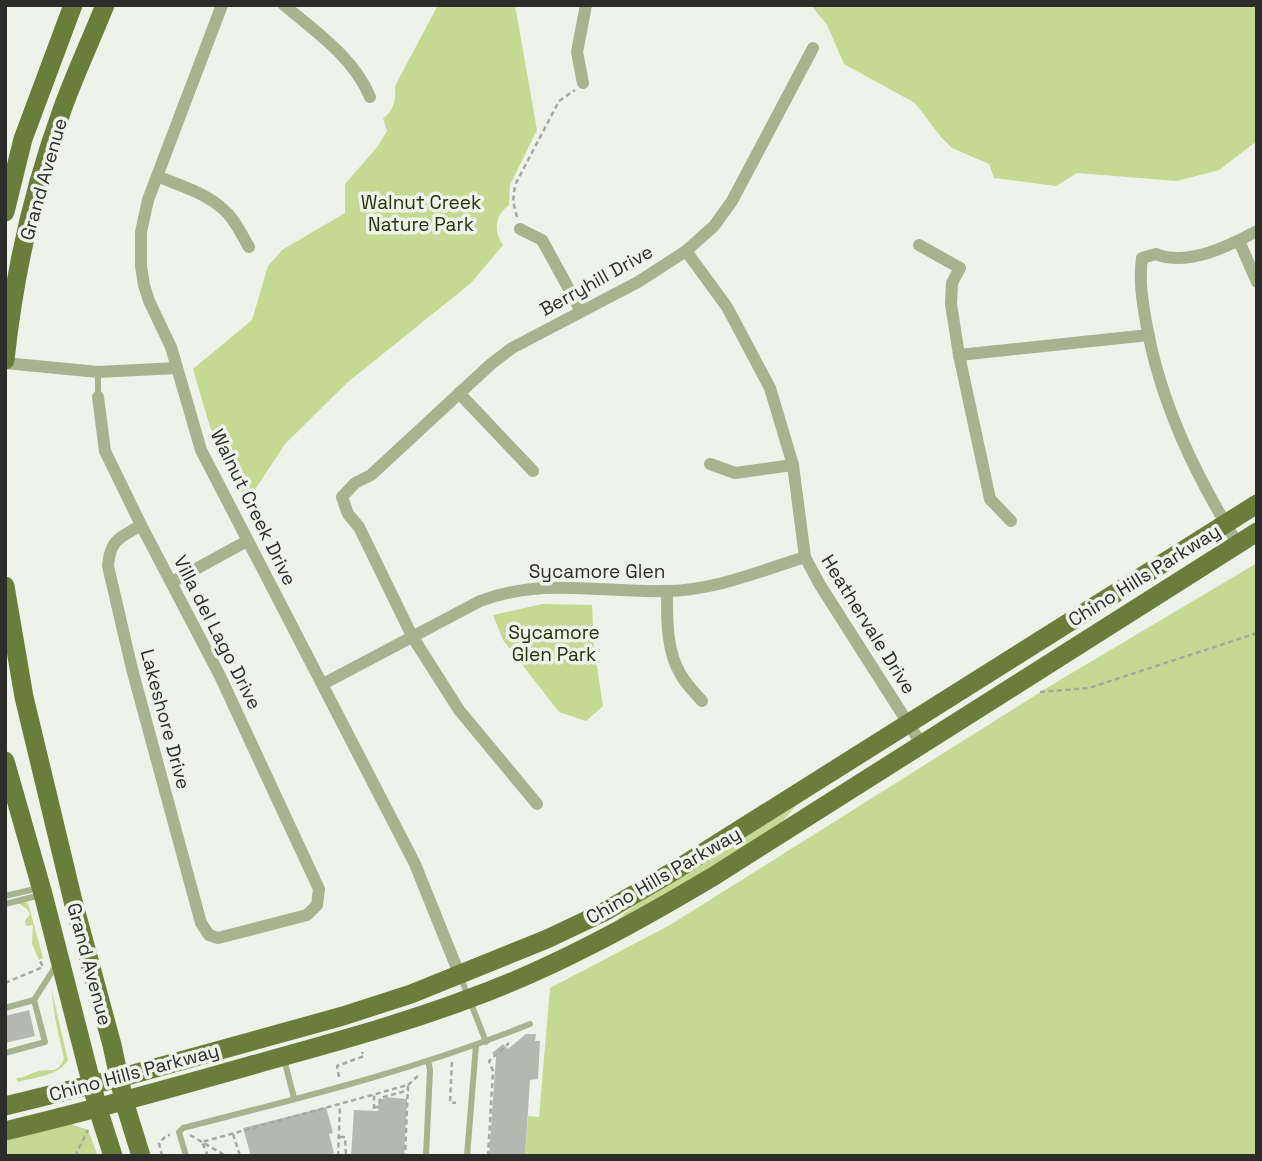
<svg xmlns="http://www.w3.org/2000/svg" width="1262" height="1161" font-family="'Space Grotesk',sans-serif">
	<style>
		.green { fill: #c5d992 }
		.building { fill: #b5b8b0 }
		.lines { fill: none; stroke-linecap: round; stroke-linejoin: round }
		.path { stroke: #a5a8a1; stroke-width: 2.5; stroke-dasharray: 5 3.5; stroke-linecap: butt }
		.lane { stroke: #a7b28f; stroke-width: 6 }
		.street { stroke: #a7b28f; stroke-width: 12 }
		.primary { stroke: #6b7d3a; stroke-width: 19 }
		.labels { text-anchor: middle; stroke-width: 7; stroke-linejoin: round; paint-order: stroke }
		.street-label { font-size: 19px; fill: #2c2d2a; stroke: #eff2e9 }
		.park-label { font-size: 19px; fill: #27300c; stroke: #eff2e9 }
	</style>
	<rect width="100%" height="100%" fill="#eff2e9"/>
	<!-- green -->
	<g class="green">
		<path d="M438,5h77l22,125 -27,55 -1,20c-14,10 -16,26 -6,40l-32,38 -123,99 -63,62 -39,59 -36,-76 -17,-58 59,-49 16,-54 14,-16 63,-37v-29l33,-38 9,-15 -4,-13c11,-7 13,-18 12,-32z"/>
		<polygon points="811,5 1257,5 1257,141 1219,170 1177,181 1077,173 1056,186 994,178 989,164 952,148 941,137 915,103 844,64 827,25"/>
		<polygon points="1257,563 1257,1156 525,1156 528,1116 539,1117 550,988 670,925 1055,683"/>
		<polygon points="542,604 592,605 594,648 603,706 586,721 559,712 503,640 493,615"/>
		<polygon points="796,806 779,825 665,896 615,921 638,903"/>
		<polygon points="15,901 28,903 43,958 39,960 32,944 33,925 26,926 25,921 30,914 27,909"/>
		<path d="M51,988l17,72c-9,16 -33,17 -50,22l-2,-4c10,0 14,-5 23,-7 14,-3 17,4 25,-12l-9,-41z"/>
		<polygon points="71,1124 88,1130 98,1156 5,1156 5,1140"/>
	</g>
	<!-- building -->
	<g class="building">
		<polygon points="29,1010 35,1036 5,1043 5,1016"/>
		<polygon points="526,1034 536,1034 535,1041 540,1041 538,1079 530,1080 525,1156 489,1156 496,1057 492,1053 503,1044 508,1049"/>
		<polygon points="385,1097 407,1099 404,1156 351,1156 354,1110 378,1111 379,1099 385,1099"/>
		<polygon points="326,1107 333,1133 329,1134 334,1153 323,1156 251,1156 243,1128"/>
	</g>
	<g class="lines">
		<!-- path -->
		<g class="path">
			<polyline points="517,217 513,201 515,185 559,101 575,90"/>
			<polyline points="1040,692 1089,688 1257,633"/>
			<polyline points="5,983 43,967 40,961 43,961"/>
			<polyline points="452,1062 450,1102 456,1103"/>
			<polyline points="339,1077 337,1066 364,1056 362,1052"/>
			<polyline points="408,1085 420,1074"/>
			<polyline points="374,1107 379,1107 380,1098 409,1090"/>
			<polyline points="374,1109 374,1095"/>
			<polyline points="233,1134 240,1156"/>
			<polyline points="190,1135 226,1156"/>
			<polyline points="340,1137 345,1137 346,1156"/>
			<polyline points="75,1156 88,1130"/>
			<polyline points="162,1156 159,1143 167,1135 170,1135"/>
			<polyline points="208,1156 202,1142 408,1085 405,1156"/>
			<polyline points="338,1156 340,1105"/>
			<polyline points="488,1156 493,1071 489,1061 509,1043"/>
		</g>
		<!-- lane -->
		<g class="lane">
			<polyline points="98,397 98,372"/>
			<polyline points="5,896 39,888"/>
			<polyline points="5,904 41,895"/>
			<polyline points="461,978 486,1042"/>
			<polyline points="5,1008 34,1000 57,964"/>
			<polyline points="5,1053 45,1042 34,1000"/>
			<polyline points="284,1059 294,1098"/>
			<path d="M186,1156l-7,-24 4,-4c117,-30 235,-59 347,-104"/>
			<polyline points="426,1156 430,1070 428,1061"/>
			<polyline points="467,1156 476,1045"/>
		</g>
		<!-- street -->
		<g class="street">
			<polyline points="222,5 148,200 141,232 141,266 144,285 149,301 171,347 201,450 415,864 456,966"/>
			<path d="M284,5c32,27 70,53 86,92"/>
			<polyline points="583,83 577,52 586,5"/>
			<path d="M157,176c22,9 49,17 66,33 12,10 18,25 26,38"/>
			<polyline points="520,229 542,240 581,311"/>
			<polyline points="1239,241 1257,282"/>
			<polyline points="919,245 960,268 952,283 951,304 959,355 990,499 1011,521"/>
			<polyline points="686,251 727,307 770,388 793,465 805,557 820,585 922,745"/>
			<polyline points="959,355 1149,335"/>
			<polyline points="5,363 98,372 177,368"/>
			<polyline points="459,393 533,471"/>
			<path d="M98,397l7,54 36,74 79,151 99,213 -2,16 -10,10 -89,23 -9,-3 -8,-12 -69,-254 -24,-103c2,-27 12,-28 33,-41"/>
			<polyline points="710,464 735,473 793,465"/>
			<path d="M1238,544c-43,-69 -78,-142 -92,-222 -4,-23 -7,-42 -4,-64l14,-4c31,13 73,-8 101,-23"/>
			<polyline points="172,582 247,541"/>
			<path d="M667,591c0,28 -1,59 14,84 5,9 14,18 21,26"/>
			<path d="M323,684l157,-83c64,-24 120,-8 185,-10 48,0 95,-20 140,-34"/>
			<polyline points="537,804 459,710 412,636 359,527 348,514 342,497 355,483 371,475 491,364 512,348 638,282 686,251 714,226 732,201 813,48"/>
		</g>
		<!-- primary -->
		<g class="primary">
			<polyline points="5,212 23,139 73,5"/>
			<path d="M5,360c9,-85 28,-170 57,-250 13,-36 29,-70 43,-105"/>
			<polyline points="5,586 24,697 73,901 112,1045 124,1101 141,1156"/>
			<polyline points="5,761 43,894 98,1109 113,1156"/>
			<polyline points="5,1106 119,1078 343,1016 411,994 547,939 604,912 674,871 1257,504"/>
			<path d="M5,1131c84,-20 167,-43 251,-67 71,-20 143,-39 212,-65 86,-31 167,-76 246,-123l543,-344"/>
		</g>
	</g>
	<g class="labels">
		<!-- street labels -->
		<g class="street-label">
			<text transform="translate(43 179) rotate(-74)" y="7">Grand Avenue</text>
			<text transform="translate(596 280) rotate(-29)" y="7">Berryhill Drive</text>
			<text transform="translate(254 507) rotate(64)" y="7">Walnut Creek Drive</text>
			<text x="597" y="578">Sycamore Glen</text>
			<text transform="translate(1144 575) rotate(-32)" y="7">Chino Hills Parkway</text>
			<text transform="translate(869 624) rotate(58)" y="7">Heathervale Drive</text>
			<text transform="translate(218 632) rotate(63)" y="7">Villa del Lago Drive</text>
			<text transform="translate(166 719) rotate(75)" y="7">Lakeshore Drive</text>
			<text transform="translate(663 875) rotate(-30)" y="7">Chino Hills Parkway</text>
			<text transform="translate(90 964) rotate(75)" y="7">Grand Avenue</text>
			<text transform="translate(134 1072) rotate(-15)" y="7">Chino Hills Parkway</text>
		</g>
		<!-- park labels -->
		<g class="park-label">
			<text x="421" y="209">Walnut Creek<tspan x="421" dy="22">Nature Park</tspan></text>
			<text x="554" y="639">Sycamore<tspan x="554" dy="22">Glen Park</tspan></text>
		</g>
	</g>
	<!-- border -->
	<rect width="1262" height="1161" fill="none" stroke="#2c2d2a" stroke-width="14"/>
</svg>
